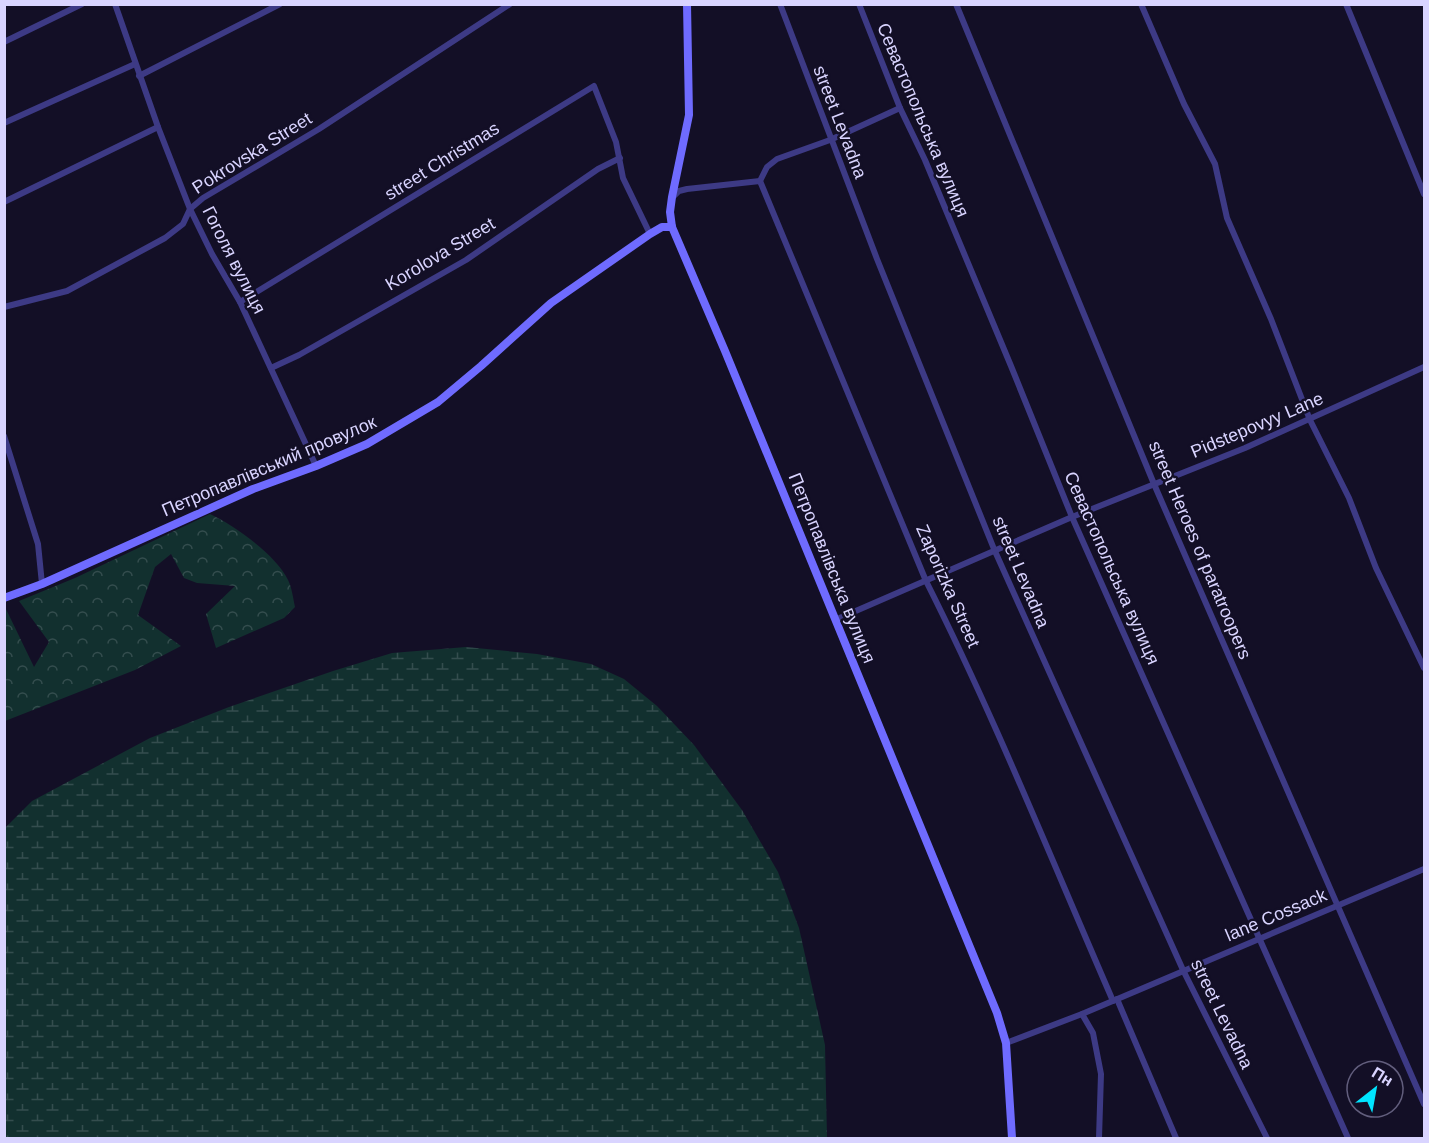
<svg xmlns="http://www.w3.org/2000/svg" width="1429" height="1143" font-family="Arial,sans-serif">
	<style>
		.forest { fill: url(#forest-crowns) }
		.wetland { fill: url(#wetland-marsh) }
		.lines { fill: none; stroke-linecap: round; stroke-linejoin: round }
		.street { stroke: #3d3a85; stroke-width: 6 }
		.secondary { stroke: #6f6bff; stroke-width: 8 }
		.labels { text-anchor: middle; stroke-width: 5; stroke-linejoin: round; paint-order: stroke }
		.street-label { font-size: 18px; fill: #d9d4ff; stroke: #130f26 }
	</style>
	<defs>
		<pattern id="forest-crowns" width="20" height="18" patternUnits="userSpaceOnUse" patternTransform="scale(1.5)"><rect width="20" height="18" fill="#12302f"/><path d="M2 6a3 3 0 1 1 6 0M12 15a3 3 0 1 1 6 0" fill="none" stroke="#344d4e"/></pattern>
		<pattern id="wetland-marsh" width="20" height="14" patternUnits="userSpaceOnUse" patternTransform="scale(1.5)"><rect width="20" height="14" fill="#12302f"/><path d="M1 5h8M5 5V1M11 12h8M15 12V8" fill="none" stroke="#344d4e"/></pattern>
	</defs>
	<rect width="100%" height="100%" fill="#130f26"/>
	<!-- forest -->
	<path class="forest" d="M210,514c24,11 67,42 78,66 4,8 5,18 7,27l-11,11 -68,30 -10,-34 29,-28 -38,-3 -13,-5 -13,-24 -16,13 -17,48 43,31 -46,24 -130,51v-114l29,60 15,-25 -30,-41 56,-23z"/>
	<!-- wetland -->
	<polygon class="wetland" points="466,647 537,654 591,664 624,679 657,706 694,745 742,810 778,872 799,928 825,1045 827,1138 5,1138 5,828 32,801 150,738 229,707 333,671 392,653"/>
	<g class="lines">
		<!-- street -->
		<g class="street">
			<polyline points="115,4 158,127 190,209 212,254 240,302 316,466"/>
			<polyline points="780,4 877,259 994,549 1183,970 1267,1138"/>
			<polyline points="859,4 900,108 925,160 1011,366 1072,517 1348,1138"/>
			<polyline points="956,4 1154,484 1424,1104"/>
			<polyline points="1141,4 1184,104 1215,164 1227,218 1271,319 1310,420 1349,498 1376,568 1424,668"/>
			<polyline points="1346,4 1424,194"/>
			<polyline points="4,42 82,4"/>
			<polyline points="139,76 280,4"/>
			<polyline points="4,123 135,64"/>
			<path d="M760,181l166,400c69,137 126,280 187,420"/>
			<polyline points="760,181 767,167 777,159 830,140 900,108"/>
			<polyline points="673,197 679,191 687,189 760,181"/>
			<polyline points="4,202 158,127"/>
			<polyline points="240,302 594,86 616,142 623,178 650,234"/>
			<polyline points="4,307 67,291 165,238 183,224 190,209 203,198 319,129 510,4"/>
			<polyline points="271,368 299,355 466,260 598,169 620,158"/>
			<polyline points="4,436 38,544 42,584"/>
			<polyline points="835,620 1072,517 1245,448 1424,367"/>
			<polyline points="1117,999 1176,1138"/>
			<polyline points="1082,1014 1093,1033 1101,1074 1099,1138"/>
			<polyline points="1006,1043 1082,1014 1424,869"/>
		</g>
		<!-- secondary -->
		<g class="secondary">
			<polyline points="687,4 689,115 672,197 670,212 672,227 725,351 997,1013 1006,1043 1012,1138"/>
			<polyline points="4,598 42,584 253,489 316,466 367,444 438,402 481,366 551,303 650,234 662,227 672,227"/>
		</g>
	</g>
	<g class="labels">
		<!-- street labels -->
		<g class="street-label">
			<text transform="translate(923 120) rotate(67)" y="6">Севастопольська вулиця</text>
			<text transform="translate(840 122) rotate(69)" y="6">street Levadna</text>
			<text transform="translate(252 153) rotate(-32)" y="6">Pokrovska Street</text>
			<text transform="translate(442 161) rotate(-32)" y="6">street Christmas</text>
			<text transform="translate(440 254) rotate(-31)" y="6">Korolova Street</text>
			<text transform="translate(234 260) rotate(63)" y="6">Гоголя вулиця</text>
			<text transform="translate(1257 425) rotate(-23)" y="6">Pidstepovyy Lane</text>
			<text transform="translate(269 466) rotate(-23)" y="6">Петропавлівський провулок</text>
			<text transform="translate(1200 550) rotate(67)" y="6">street Heroes of paratroopers</text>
			<text transform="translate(832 568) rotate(68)" y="6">Петропавлівська вулиця</text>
			<text transform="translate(1112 568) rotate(66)" y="6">Севастопольська вулиця</text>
			<text transform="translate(1021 572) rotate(67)" y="6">street Levadna</text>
			<text transform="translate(948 586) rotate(66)" y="6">Zaporizka Street</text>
			<text transform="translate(1276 915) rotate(-23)" y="6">lane Cossack</text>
			<text transform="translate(1222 1014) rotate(64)" y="6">street Levadna</text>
		</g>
	</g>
	<!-- border -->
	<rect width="1429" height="1143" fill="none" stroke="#d9d4ff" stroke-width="12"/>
	<!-- north arrow -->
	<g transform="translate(1375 1089) rotate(31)"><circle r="28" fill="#130f26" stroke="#625e7d" stroke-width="1.5"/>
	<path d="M0-4.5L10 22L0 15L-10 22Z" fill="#00e5ff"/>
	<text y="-9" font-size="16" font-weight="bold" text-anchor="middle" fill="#d9d4ff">Пн</text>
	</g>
</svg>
